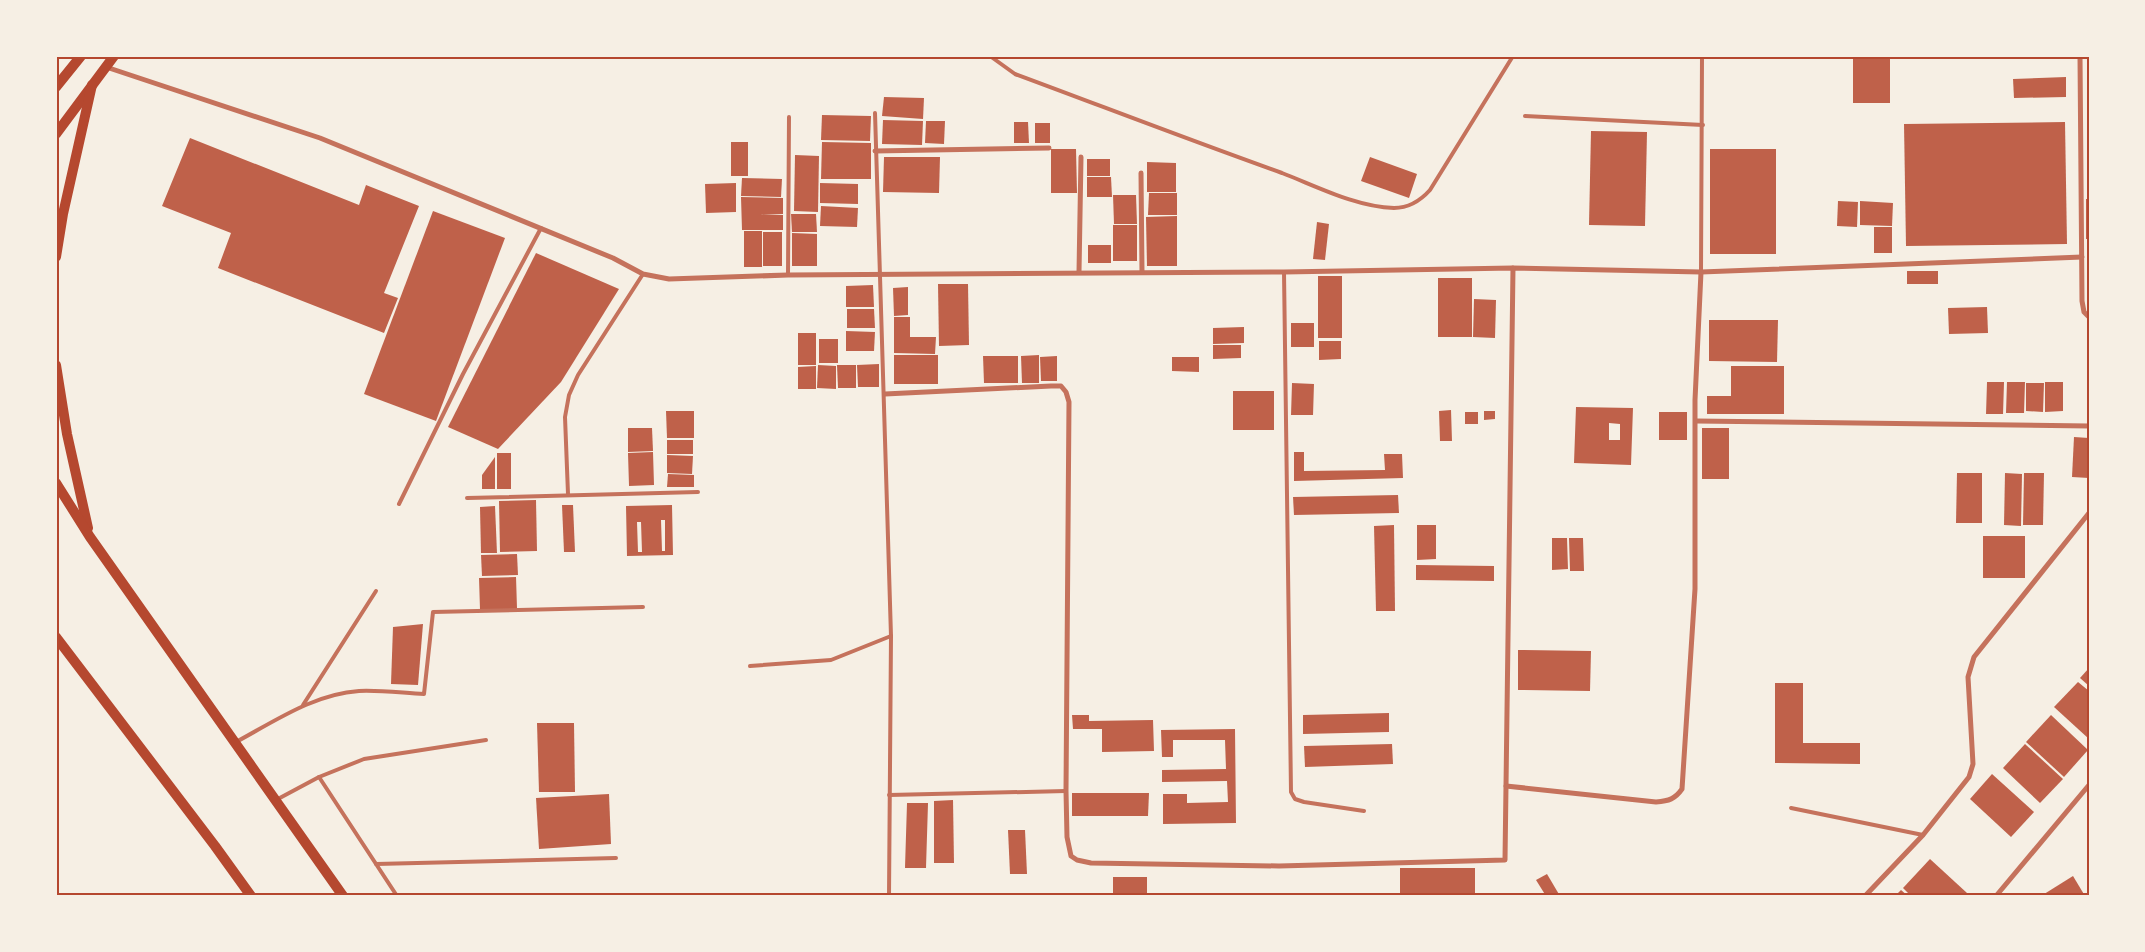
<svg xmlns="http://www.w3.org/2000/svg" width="2145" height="952" font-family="'DejaVu Sans',sans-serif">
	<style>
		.building { fill: #bf614a; fill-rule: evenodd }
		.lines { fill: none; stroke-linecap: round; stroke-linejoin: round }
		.service { stroke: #c5725c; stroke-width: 4 }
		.minor { stroke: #c5725c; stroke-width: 5 }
		.secondary { stroke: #b5482f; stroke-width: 10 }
		.neatline { fill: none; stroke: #b5482f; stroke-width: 2 }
	</style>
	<rect width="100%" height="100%" fill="#f6efe4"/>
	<!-- building -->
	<g class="building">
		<rect x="1853" y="56" width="37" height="47"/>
		<polygon points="2066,77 2066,97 2014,98 2013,79"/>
		<polygon points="884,97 924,98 923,119 882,116"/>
		<polygon points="822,115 871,116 870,141 821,140"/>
		<polygon points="883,120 923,121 922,145 882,144"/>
		<polygon points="926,121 945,121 944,144 925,143"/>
		<polygon points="1014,122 1028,122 1029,143 1014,143"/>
		<polygon points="2065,122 2067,244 1906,246 1904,124"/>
		<rect x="1035" y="123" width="15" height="20"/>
		<polygon points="1591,131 1647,132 1645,226 1589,225"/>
		<polygon points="190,138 359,205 366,185 419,206 384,293 398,298 384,333 218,268 231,233 162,206"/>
		<rect x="731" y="142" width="17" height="34"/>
		<polygon points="822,142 871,143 871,179 821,179"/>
		<polygon points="1051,149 1076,149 1077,193 1051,193"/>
		<rect x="1710" y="149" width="66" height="105"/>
		<polygon points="795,155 819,156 818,212 794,211"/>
		<polygon points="884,157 940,157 939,193 883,192"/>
		<polygon points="1370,157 1417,174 1409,198 1361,181"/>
		<rect x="1087" y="159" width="23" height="17"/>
		<polygon points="1147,162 1176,163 1176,192 1147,192"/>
		<polygon points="1087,177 1111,177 1112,197 1087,197"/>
		<polygon points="742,178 782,179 781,197 741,196"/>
		<polygon points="736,183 736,212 706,213 705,184"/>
		<polygon points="820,183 858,184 858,204 820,203"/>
		<polygon points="1149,193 1177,193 1177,215 1148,215"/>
		<polygon points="1113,195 1136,195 1137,224 1114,224"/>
		<polygon points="741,197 783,198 783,214 760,215 783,215 783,230 742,230"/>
		<rect x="2086" y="199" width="3" height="40"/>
		<polygon points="1838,201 1858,202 1857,227 1837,226"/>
		<polygon points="1860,201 1893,203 1892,226 1860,225"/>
		<polygon points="821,206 858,208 857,227 820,226"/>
		<polygon points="433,211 505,238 436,421 364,394"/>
		<polygon points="791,214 816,214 817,232 792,232"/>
		<polygon points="1177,216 1177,266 1147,266 1146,217"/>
		<polygon points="1317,222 1329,224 1325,260 1313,259"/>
		<rect x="1113" y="225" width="24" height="36"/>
		<rect x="1874" y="227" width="18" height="26"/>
		<rect x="744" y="231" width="18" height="36"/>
		<rect x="763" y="232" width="19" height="34"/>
		<polygon points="792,233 817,234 817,266 792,266"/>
		<rect x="1088" y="245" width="23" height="18"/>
		<polygon points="536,253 619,289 561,382 498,449 448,427"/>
		<rect x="1907" y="271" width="31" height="13"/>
		<rect x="1318" y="276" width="24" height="62"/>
		<rect x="1438" y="278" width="34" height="59"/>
		<polygon points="938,284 968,284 969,345 939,346"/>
		<polygon points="873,285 874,307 846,307 846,286"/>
		<polygon points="908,287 908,315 894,316 893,288"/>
		<polygon points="1474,299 1496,300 1495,338 1473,337"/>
		<polygon points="1987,307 1988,333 1949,334 1948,308"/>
		<polygon points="847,309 874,309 875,328 847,328"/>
		<polygon points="894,317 910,317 910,337 936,337 935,354 894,353"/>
		<polygon points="1709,320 1778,320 1777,362 1709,361"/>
		<rect x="1291" y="323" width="23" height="24"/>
		<polygon points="1244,327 1244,343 1213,344 1213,328"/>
		<polygon points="846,331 875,332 874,351 846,351"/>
		<rect x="798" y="333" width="18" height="32"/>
		<rect x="819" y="339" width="19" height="24"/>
		<polygon points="1319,341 1341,341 1341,359 1319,360"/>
		<polygon points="1213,345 1241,345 1241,358 1213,359"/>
		<rect x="894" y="355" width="44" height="29"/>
		<polygon points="1039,355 1039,383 1022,383 1021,356"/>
		<polygon points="983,356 1018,356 1018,383 984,383"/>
		<polygon points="1057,356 1057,381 1041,381 1040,357"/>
		<polygon points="1172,357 1199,357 1199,372 1172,371"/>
		<polygon points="879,364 879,387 858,387 857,365"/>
		<polygon points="818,365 836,366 836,389 817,388"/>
		<polygon points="837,365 856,365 856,388 838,388"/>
		<polygon points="816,366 816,389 798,389 798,367"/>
		<polygon points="1731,366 1784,366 1784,414 1707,414 1707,396 1731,396"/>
		<polygon points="1987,382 2004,382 2003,414 1986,414"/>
		<polygon points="2007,382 2025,382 2024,413 2006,413"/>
		<polygon points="2045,382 2063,382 2063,411 2045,412"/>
		<polygon points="1292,383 1314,384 1313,415 1291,415"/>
		<polygon points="2026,383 2044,383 2043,412 2026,411"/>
		<rect x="1233" y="391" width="41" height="39"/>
		<path d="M1576,407l57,1 -2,57 -57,-2zM1609,423l11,1v16h-11z"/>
		<polygon points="1451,410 1452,441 1440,441 1439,411"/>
		<polygon points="666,411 694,411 694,438 667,438"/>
		<polygon points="1484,411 1495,411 1495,419 1484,420"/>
		<rect x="1465" y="412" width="13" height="12"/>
		<rect x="1659" y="412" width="28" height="28"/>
		<polygon points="628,428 652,428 653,451 628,452"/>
		<rect x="1702" y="428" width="27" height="51"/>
		<polygon points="2074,437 2089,438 2089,478 2072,477"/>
		<rect x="667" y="440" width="26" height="14"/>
		<polygon points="653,452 654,485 629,486 628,453"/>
		<polygon points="1294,452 1304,452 1304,471 1385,470 1384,454 1402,454 1403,478 1294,481"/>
		<rect x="497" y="453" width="14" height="36"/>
		<polygon points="667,455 693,456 692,474 667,473"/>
		<polygon points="495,457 495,489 482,489 482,475"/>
		<polygon points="1957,473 1982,473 1982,523 1956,523"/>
		<polygon points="2005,473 2022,474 2021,526 2004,525"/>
		<polygon points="2024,473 2044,473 2043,525 2023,525"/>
		<polygon points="668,474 694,475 694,487 667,487"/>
		<polygon points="1398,495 1399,513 1294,515 1293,497"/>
		<polygon points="536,500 537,551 500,552 499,501"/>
		<polygon points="562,505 573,505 575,552 564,552"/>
		<path d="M672,505l1,50 -46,1 -1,-50zM661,520h4v31h-3zM637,522h4l1,30h-4z"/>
		<polygon points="495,506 497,553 481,553 480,507"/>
		<polygon points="1394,525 1395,611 1376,611 1374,526"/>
		<polygon points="1417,525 1436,525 1436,559 1417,560"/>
		<rect x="1983" y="536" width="42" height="42"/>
		<polygon points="1552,538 1567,538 1568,569 1552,570"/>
		<polygon points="1569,538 1583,538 1584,571 1570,571"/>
		<polygon points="517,554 518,575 482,576 481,555"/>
		<polygon points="1416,565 1494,566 1494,581 1416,580"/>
		<polygon points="516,577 517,609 480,610 479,578"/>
		<polygon points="423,624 418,685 391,684 393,627"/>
		<polygon points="1518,650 1591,651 1590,691 1518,690"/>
		<polygon points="2089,668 2089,686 2080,678"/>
		<polygon points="2078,682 2089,691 2089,739 2054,707"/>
		<polygon points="1775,683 1803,683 1803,743 1860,743 1860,764 1775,763"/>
		<polygon points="1389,713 1389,732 1303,734 1303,715"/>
		<polygon points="1072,715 1089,715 1089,721 1153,720 1154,751 1102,752 1102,729 1073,729"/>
		<polygon points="2051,715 2088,750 2064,777 2026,742"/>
		<polygon points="537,723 574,723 575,792 539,792"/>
		<polygon points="1235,729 1236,823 1163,824 1163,794 1187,794 1187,803 1228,802 1227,781 1162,782 1162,770 1226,769 1225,740 1173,740 1173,757 1162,757 1161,730"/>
		<polygon points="1392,744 1393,764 1305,767 1304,746"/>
		<polygon points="2025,744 2063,779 2040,803 2003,768"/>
		<polygon points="1992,774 2034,812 2011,837 1970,799"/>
		<polygon points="1072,793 1149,793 1148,816 1072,816"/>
		<polygon points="609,794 611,844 539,849 536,798"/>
		<polygon points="953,800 954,863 934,863 934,801"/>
		<polygon points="907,803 928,803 926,868 905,868"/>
		<polygon points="1008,830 1025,830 1027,874 1010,874"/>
		<polygon points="1930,859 1967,893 1965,896 1911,896 1903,888"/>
		<rect x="1400" y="868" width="75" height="25"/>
		<polygon points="1547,874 1560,896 1546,896 1536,880"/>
		<polygon points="2073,876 2085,896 2041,896"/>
		<rect x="1113" y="877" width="34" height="19"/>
		<polygon points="1901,890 1908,896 1895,896"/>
	</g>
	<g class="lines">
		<!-- service -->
		<g class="service">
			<path d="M990,56l25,18c89,33 177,67 267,99 34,13 74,34 112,35 14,0 27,-8 36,-18l83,-134"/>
			<polyline points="875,113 891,636 889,896"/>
			<polyline points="1525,116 1703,125"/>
			<polyline points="1284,272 1291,792 1295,799 1304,802 1364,811"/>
			<polyline points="1701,272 1702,56"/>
			<polyline points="788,275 789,117"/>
			<polyline points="568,494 565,417 569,395 578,375 643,274"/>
			<polyline points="467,498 698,492"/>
			<polyline points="399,504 463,374 541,228"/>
			<polyline points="750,666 831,660 891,636"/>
			<polyline points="303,705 376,591"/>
			<path d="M236,742c39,-21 78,-48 123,-51 21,-1 44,2 65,3l9,-82 210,-5"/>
			<polyline points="319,777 397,896"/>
			<polyline points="889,795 1066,791"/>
			<polyline points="276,800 319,777 364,759 486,740"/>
			<polyline points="1791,808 1923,835"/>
			<polyline points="376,864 616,858"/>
		</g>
		<!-- minor -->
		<g class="minor">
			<polyline points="2080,56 2082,301 2084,312 2089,317"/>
			<polyline points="106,67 320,138 613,258 643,274 669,279 788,275 1284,272 1513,268 1701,272 2082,257"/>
			<polyline points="875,151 1049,148"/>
			<polyline points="1141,173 1142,272"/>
			<polyline points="1079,272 1081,157"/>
			<polyline points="885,394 1051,386 1061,386 1066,392 1069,402 1066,791 1067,837 1071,856 1077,860 1091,863 1279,866 1505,860 1513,268"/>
			<polyline points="1696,421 2089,426"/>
			<path d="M1506,786l150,16c13,-1 19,-3 26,-13l13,-200v-189l6,-128"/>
			<polyline points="1865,896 1923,835 1969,777 1973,764 1968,677 1974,657 2089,513"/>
			<polyline points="1996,896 2089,785"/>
		</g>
		<!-- secondary -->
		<g class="secondary">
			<polyline points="56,87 81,56"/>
			<polyline points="56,134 114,56"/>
			<polyline points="56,257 63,214 92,85"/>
			<polyline points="56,365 67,434 88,528"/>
			<polyline points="56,483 90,537 343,896"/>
			<polyline points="56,637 215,846 251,896"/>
		</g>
	</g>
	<!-- border -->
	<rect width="2145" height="952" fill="none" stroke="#f6efe4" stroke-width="115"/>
	<rect x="58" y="58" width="2030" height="836" class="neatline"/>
</svg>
